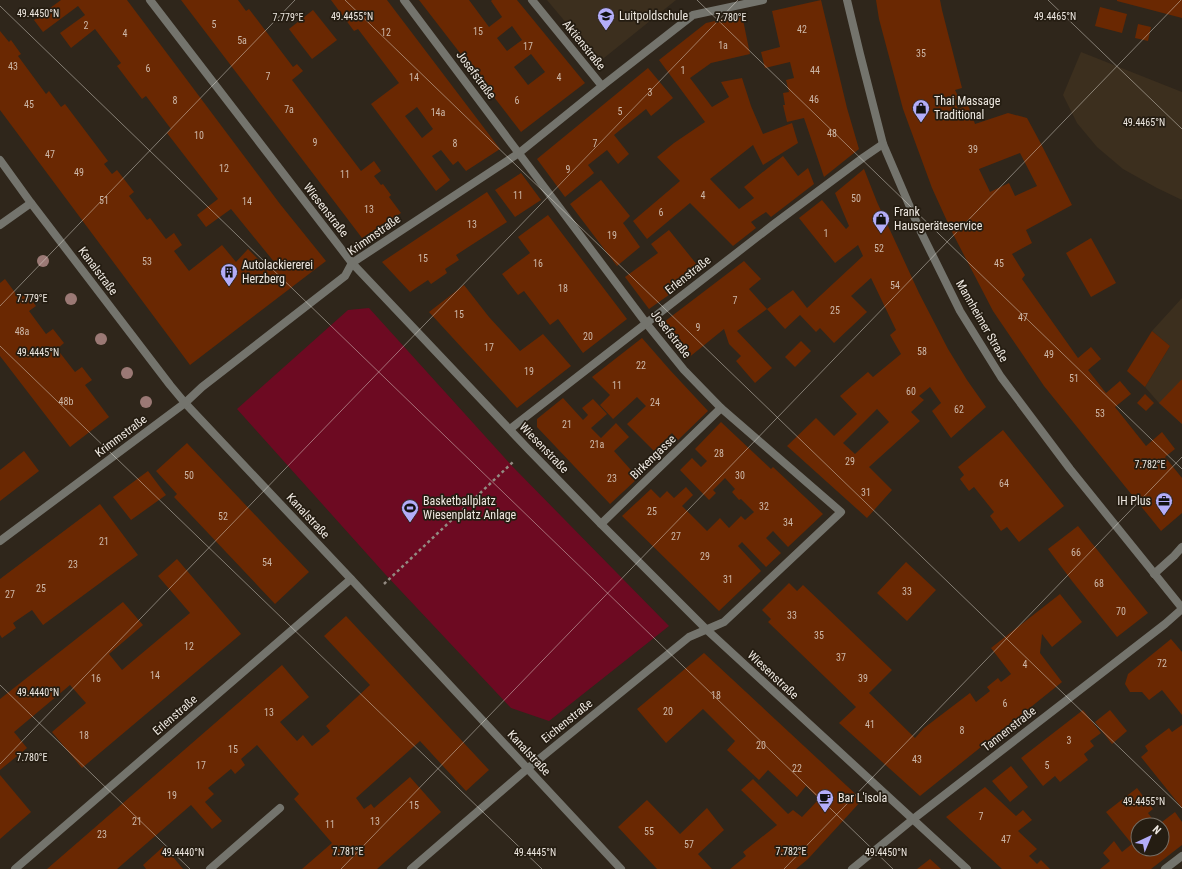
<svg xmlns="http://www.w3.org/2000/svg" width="1182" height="869" font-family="'Roboto Condensed',sans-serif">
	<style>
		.built { fill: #3c2f1e }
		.green { fill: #6d0a22 }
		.building { fill: #6a2802; fill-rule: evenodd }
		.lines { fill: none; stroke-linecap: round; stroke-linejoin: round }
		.path { stroke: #938b82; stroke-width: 2.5; stroke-dasharray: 3 3; stroke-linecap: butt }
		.lane { stroke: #74746d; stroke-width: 8 }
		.street { stroke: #74746d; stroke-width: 8 }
		.tree { fill: #9b7975 }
		.ticks { fill: none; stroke: #eee8e1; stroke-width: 1; stroke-opacity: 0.45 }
		.labels { text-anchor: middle; stroke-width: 3.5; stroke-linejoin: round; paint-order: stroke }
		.number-label { font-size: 10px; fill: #cdb8a9 }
		.poi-label { font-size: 12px; fill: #eee8e1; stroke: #251d12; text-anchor: start }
		.street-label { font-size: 12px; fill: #eee8e1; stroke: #251d12 }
		.ticks-label { font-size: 10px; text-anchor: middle; fill: #eee8e1; stroke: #251d12; stroke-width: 3.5; stroke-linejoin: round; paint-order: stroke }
	</style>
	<rect width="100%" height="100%" fill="#2f261b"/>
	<!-- built -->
	<g class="built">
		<polygon points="547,0 676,0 599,62"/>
		<polygon points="1081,52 1182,92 1182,200 1157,188 1123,169 1097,147 1077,123 1063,95"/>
		<polygon points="1182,298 1182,424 1159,403 1145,387 1170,346 1152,331"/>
	</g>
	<!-- green -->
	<polygon class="green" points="369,308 512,466 669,626 549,721 511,708 385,574 237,409 348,310"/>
	<!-- building -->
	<g class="building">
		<polygon points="61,0 127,0 280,204 326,261 190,365 0,110 0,31 9,42 11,40 21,54 18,56 46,94 49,91 61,107 65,104 108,161 104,164 112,174 117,170 134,192 129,196 147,220 150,218 166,239 174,233 182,245 174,251 189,271 222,245 236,262 248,249 268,269 275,263 231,209 206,227 197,215 218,199 167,133 171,129 146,96 142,99 117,66 121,63 95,29 71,48 60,33 85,15 78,6 43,32 34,20"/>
		<polygon points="181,0 238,0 246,11 249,9 293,67 297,64 303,71 292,80 361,171 374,161 381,171 374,176 381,185 383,184 391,195 389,197 401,213 362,238"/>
		<path d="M331,0h56l113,149 -34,22 -8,-10 -5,4 -12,-15 -9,6 18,24 -14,11 -65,-87 28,-21 -41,-54 -4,2zM417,107l16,22 -11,9 -17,-22z"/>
		<path d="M419,0h50l20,27 13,-10 -11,-16 1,-1h25l68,83 -64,49zM512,26l10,14 -15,11 -10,-13zM531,54l14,18 -17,13 -14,-18z"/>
		<polygon points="821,0 847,108 859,149 824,177 804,118 787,122 783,105 785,105 783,93 789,92 786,80 794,78 790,62 765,68 761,52 780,47 772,11"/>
		<path d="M876,0h64l2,10 20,78 -7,2 4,8 -4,2 3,9 10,-4 7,19 33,-11 19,5 13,24 32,63 -46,25 6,13 -20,11 13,21 -3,4 56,79 13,-11 10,12 -13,11 18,23 14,-12 11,13 -16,13 31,39 16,-14 13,17 -10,8 17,21v35l-21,18 -117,-145 -51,-75 -41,-79 -20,-44 -29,-79 -24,-90zM1020,153l17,33 -22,10 -6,-13 -19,9 -11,-23z"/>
		<polygon points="1117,0 1182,0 1182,18 1117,1"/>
		<polygon points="1100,7 1127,14 1122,33 1095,26"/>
		<polygon points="313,10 337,40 312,59 289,29"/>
		<polygon points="742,15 750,54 711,63 690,78 712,107 729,97 721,82 742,78 751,106 763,134 792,123 798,143 763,165 753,145 710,179 739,209 754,198 744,187 783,156 798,176 808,168 814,184 771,217 766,212 751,222 756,228 733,246 690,203 647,239 633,221 680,181 657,157 674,143 705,122 659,60 706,23"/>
		<polygon points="1138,24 1151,27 1148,41 1135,38"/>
		<polygon points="648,68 673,98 651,116 646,109 614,135 629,154 618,164 607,150 588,165 594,173 565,197 537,159"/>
		<path d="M864,169l13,33 42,91 29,56 19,31 19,27 -35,31 -19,-27 9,-8 -11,-16 -11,9 5,4 -13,12 9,9 -51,46 23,23 -25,28 -80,-72 29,-28 18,18 23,-22 -17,-18 28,-24 5,5 28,-23 -11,-19 6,-5 -25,-52 -20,18 16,16 -33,31 -14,-15 -4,4 -16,-17 -15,14 -18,-20 26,-19 14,18 56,-52 -5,-11 -23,18 -36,-45 23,-18 24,29 3,-3 -14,-33zM877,409l12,13 -34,32 -12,-11z"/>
		<polygon points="521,173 541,200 515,217 495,190"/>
		<polygon points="601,180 630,216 623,223 640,247 617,266 570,204"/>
		<polygon points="487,192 507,222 456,255 459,260 445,269 447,273 431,284 428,280 410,292 382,262"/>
		<polygon points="548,215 627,319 583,353 558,319 550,325 524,291 518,295 502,274 530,253 518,237"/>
		<polygon points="669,230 698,266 680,280 683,285 649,309 625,277 658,253 651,244"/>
		<polygon points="1091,238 1116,283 1091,297 1066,253"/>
		<polygon points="744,261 761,279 749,289 767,309 737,331 772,368 755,383 736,361 741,356 729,344 724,329 687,359 660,325"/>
		<polygon points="5,279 19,298 26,293 36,306 29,311 46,334 53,329 64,343 57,349 75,372 82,367 92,380 85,385 109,417 70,447 0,356 0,283"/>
		<polygon points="464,285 489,317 520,351 543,334 571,366 517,408 429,312"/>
		<polygon points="1152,331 1170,346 1145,387 1127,371"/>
		<polygon points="642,338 669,369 708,411 678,440 672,433 654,451 627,424 646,406 637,397 613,419 600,405 610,395 592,377"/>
		<polygon points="801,341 811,351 795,367 785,357"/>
		<polygon points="1182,379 1182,424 1159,403"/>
		<polygon points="1145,394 1154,403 1146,411 1137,403"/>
		<polygon points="563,398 583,420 588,415 582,408 593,399 607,414 591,428 601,438 616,423 629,437 614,451 638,478 610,504 537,427 537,419"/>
		<polygon points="721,422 771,469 773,467 823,514 788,547 773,531 766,538 781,553 766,567 742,542 738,546 761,571 719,611 622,516 651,489 660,498 667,491 674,498 686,487 693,495 682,506 707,531 720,518 729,528 741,516 745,520 754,512 741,499 739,500 732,492 735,489 725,478 713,490 716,493 709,500 680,470 692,458 701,467 707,461 695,449"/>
		<polygon points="1003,430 1064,506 1019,542 1007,527 1001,531 990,516 994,512 974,487 969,491 960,479 964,475 958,467"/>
		<polygon points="187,443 309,572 275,604 174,497 177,494 156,471"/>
		<polygon points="24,451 39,471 0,501 0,470"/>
		<polygon points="148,471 166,495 131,520 113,497"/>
		<polygon points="100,504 138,555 43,625 32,610 13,623 16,628 2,638 0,635 0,579"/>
		<polygon points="1078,526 1148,613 1117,637 1072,581 1048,549"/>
		<polygon points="177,559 241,634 82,768 52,732 86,703 70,685 14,732 27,748 0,770 0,699 123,602 143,625 109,654 122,670 190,613 158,576"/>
		<polygon points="906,562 936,590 907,621 877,593"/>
		<polygon points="789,583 797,591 803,585 892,670 869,693 915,738 924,728 970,693 976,702 990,691 987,687 998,678 1001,682 1011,674 991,648 1060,594 1082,622 1052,647 1042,634 1040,653 1062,682 920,796 839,723 856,707 768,622 771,619 762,610"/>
		<polygon points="346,616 489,770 466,791 420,741 356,798 364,809 371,804 374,808 410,777 441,812 377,869 302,869 332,843 294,799 299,794 257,745 241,759 245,765 235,774 231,769 208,788 214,794 205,802 222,821 212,829 191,805 117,869 47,869 282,665 309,697 280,722 297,741 303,735 312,746 330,731 326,726 370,685 324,636"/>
		<polygon points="1171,639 1182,652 1182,715 1162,690 1149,700 1142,692 1130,692 1125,684 1128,674"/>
		<polygon points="704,653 862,800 808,859 796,869 730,869 746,856 743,852 777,825 741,790 753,779 788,814 793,810 802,817 819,799 806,786 797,797 768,770 759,780 727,750 735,741 703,709 666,743 637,709"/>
		<polygon points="1083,710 1101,733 1090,741 1094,746 1084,754 1088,760 1060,782 1055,776 1043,786 1021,758"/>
		<polygon points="1110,710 1127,731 1112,744 1095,722"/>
		<polygon points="1182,725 1182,808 1141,757 1148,751 1145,746 1169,728 1172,732"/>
		<polygon points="1011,766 1028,787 1010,802 992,781"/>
		<polygon points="0,775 31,812 0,839"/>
		<polygon points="985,787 1016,816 1023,810 1032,820 1018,831 1037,849 1029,856 1037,864 1041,860 1050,869 1002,869 946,817"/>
		<polygon points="1137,788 1153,809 1148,813 1157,825 1138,825 1138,849 1162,849 1162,825 1158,825 1175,812 1182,822 1182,845 1151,869 1100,869 1110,861 1103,853 1114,841 1122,852 1132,844 1106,812"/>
		<polygon points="647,800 680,834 707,808 724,830 698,854 712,869 657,869 618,827"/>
		<polygon points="164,846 183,869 146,869 143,865"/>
		<polygon points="930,859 941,869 917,869"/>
	</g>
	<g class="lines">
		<!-- path -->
		<polyline class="path" points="384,584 513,462"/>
		<!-- lane -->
		<polyline class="lane" points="210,869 280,808"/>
		<!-- street -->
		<g class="street">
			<polyline points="150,0 352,263 529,450 601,524 707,630 967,869"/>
			<polyline points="404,0 646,323 684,370 721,408 841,512 724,622 689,637 527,769 411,869"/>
			<polyline points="532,0 602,86"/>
			<polyline points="847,0 860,54 883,144 919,228 960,311 1001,377 1070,469 1182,608"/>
			<polyline points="0,160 31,203 170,385 185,403 351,579 621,869"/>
			<polyline points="0,225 31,203"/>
			<polyline points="510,429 774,224 864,157 883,144"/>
			<polyline points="601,524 721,408"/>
			<polyline points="0,541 185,403 202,387 345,276 352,263 519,153 602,86 693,15 763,0"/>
			<polyline points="1154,574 1174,556 1182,547"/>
			<polyline points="15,869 351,579"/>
			<polyline points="852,869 912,820 1165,624 1182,609"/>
			<polyline points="1165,869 1182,856"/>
		</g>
	</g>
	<!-- trees -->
	<g class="tree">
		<circle cx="43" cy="261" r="6"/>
		<circle cx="71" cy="299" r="6"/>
		<circle cx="101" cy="339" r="6"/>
		<circle cx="127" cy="373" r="6"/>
		<circle cx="146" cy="402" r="6"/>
	</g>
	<!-- ticks -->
	<path class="ticks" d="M345,0l837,808M697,0l485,469M1048,0l134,129M0,6l893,863M0,306l295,-306M0,346l542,523M0,685l190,184M0,764l738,-764M341,869l840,-869M784,869l398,-412"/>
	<!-- icons -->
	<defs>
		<g id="school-pin" transform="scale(0.9)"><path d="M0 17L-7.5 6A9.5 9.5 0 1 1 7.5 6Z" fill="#b3adf9" stroke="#251d12"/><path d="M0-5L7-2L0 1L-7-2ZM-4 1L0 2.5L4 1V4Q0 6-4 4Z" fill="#111"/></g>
		<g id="shop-pin" transform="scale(0.9)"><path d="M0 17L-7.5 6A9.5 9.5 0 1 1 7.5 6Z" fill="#b3adf9" stroke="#251d12"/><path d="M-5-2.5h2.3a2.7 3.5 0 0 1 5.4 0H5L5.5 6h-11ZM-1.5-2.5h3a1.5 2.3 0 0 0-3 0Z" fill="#111"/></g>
		<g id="building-pin" transform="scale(0.9)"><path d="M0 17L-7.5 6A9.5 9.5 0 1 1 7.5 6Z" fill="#b3adf9" stroke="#251d12"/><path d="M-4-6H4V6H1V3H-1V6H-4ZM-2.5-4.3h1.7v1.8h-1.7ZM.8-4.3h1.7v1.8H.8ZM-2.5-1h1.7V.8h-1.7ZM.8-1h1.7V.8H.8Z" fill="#111"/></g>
		<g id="office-pin" transform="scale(0.9)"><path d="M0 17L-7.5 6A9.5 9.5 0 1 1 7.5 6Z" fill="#b3adf9" stroke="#251d12"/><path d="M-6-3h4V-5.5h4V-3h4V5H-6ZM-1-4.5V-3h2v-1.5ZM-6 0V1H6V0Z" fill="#111"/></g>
		<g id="stadium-pin" transform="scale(0.9)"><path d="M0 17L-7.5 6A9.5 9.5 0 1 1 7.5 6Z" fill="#b3adf9" stroke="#251d12"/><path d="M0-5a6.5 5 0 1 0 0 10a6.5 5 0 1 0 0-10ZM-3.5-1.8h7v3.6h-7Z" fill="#111"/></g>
		<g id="cafe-pin" transform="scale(0.9)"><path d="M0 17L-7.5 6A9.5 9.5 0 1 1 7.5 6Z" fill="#b3adf9" stroke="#251d12"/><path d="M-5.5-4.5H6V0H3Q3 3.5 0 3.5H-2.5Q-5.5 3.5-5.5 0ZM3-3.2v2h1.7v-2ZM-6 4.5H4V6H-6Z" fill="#111"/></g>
	</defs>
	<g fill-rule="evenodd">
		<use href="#school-pin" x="606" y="16"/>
		<use href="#shop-pin" x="921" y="108"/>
		<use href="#shop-pin" x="881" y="219"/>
		<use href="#building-pin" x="229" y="272"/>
		<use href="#office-pin" x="1164" y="501"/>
		<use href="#stadium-pin" x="410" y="508"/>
		<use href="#cafe-pin" x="825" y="798"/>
	</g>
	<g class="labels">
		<!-- number labels -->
		<g class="number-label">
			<text x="214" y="28">5</text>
			<text x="86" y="29">2</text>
			<text x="802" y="33">42</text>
			<text x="478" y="35">15</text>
			<text x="386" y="36">12</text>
			<text x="125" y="37">4</text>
			<text x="242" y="44">5a</text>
			<text x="723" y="49">1a</text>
			<text x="528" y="50">17</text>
			<text x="921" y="57">35</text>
			<text x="13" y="70">43</text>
			<text x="148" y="72">6</text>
			<text x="683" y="74">1</text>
			<text x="815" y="74">44</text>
			<text x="268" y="80">7</text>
			<text x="414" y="81">14</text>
			<text x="559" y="81">4</text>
			<text x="650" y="96">3</text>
			<text x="814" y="103">46</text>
			<text x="175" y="104">8</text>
			<text x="517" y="104">6</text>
			<text x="29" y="108">45</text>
			<text x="289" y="113">7a</text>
			<text x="620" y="115">5</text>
			<text x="438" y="116">14a</text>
			<text x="832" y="137">48</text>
			<text x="199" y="139">10</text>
			<text x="315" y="146">9</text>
			<text x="455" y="147">8</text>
			<text x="595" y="147">7</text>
			<text x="973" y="153">39</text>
			<text x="50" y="158">47</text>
			<text x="224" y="172">12</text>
			<text x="568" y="173">9</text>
			<text x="79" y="176">49</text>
			<text x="345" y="178">11</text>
			<text x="518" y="199">11</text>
			<text x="703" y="199">4</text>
			<text x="856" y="202">50</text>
			<text x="104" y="204">51</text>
			<text x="247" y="205">14</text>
			<text x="369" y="213">13</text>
			<text x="661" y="216">6</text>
			<text x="472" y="228">13</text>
			<text x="826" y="237">1</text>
			<text x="612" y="239">19</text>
			<text x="879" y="252">52</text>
			<text x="423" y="262">15</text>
			<text x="147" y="265">53</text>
			<text x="538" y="267">16</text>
			<text x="999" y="267">45</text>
			<text x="895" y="289">54</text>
			<text x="563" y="292">18</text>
			<text x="735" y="304">7</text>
			<text x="835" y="314">25</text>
			<text x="459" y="318">15</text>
			<text x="1023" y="321">47</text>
			<text x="698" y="331">9</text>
			<text x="22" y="335">48a</text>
			<text x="588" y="340">20</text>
			<text x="489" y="351">17</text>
			<text x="922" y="355">58</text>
			<text x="1049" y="358">49</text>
			<text x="641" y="369">22</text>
			<text x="529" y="375">19</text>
			<text x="1074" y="382">51</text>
			<text x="617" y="389">11</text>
			<text x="911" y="395">60</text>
			<text x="66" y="405">48b</text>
			<text x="655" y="406">24</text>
			<text x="959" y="413">62</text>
			<text x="1100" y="417">53</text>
			<text x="567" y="428">21</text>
			<text x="597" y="448">21a</text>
			<text x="719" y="457">28</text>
			<text x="850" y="465">29</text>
			<text x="189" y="479">50</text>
			<text x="740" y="479">30</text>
			<text x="612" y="482">23</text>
			<text x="1004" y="487">64</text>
			<text x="866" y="496">31</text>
			<text x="764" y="510">32</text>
			<text x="652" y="515">25</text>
			<text x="223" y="520">52</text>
			<text x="788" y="526">34</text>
			<text x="676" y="540">27</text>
			<text x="104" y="545">21</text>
			<text x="1076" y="556">66</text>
			<text x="705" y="560">29</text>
			<text x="267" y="566">54</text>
			<text x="73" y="568">23</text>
			<text x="728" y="583">31</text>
			<text x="1099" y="587">68</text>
			<text x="41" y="592">25</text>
			<text x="907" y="595">33</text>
			<text x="10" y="598">27</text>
			<text x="1121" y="615">70</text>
			<text x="792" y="619">33</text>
			<text x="819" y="639">35</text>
			<text x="189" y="650">12</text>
			<text x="841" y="661">37</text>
			<text x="1162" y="667">72</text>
			<text x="1025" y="668">4</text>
			<text x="155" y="679">14</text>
			<text x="96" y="682">16</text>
			<text x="863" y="682">39</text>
			<text x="716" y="699">18</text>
			<text x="1005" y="707">6</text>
			<text x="668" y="715">20</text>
			<text x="269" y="716">13</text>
			<text x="870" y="728">41</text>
			<text x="962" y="734">8</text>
			<text x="84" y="739">18</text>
			<text x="1069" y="744">3</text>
			<text x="761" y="749">20</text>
			<text x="233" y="753">15</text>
			<text x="917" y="763">43</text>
			<text x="201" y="769">17</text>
			<text x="1047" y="769">5</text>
			<text x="797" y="772">22</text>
			<text x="172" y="799">19</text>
			<text x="414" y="809">15</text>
			<text x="981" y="820">7</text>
			<text x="137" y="825">21</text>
			<text x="375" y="825">13</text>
			<text x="330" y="828">11</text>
			<text x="649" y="835">55</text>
			<text x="102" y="838">23</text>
			<text x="1006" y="843">47</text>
			<text x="689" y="848">57</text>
		</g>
		<!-- poi labels -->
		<g class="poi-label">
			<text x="619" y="20">Luitpoldschule</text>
			<text x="934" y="105">Thai Massage<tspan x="934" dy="14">Traditional</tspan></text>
			<text x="894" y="216">Frank<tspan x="894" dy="14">Hausgeräteservice</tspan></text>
			<text x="242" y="269">Autolackiererei<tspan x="242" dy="14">Herzberg</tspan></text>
			<text x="423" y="505">Basketballplatz<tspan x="423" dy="14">Wiesenplatz Anlage</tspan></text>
			<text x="1151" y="505" text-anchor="end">IH Plus</text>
			<text x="838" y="802">Bar L'isola</text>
		</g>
		<!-- street labels -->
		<g class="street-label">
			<text transform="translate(584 45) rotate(51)" y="4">Aktienstraße</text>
			<text transform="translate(476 75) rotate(53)" y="4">Josefstraße</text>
			<text transform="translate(326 210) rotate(52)" y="4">Wiesenstraße</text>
			<text transform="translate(374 235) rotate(-35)" y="4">Krimmstraße</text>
			<text transform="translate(98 271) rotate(53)" y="4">Kanalstraße</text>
			<text transform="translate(688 275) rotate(-38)" y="4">Erlenstraße</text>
			<text transform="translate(982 321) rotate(60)" y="4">Mannheimer Straße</text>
			<text transform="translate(671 334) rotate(52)" y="4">Josefstraße</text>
			<text transform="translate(121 436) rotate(-37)" y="4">Krimmstraße</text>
			<text transform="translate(544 448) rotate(46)" y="4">Wiesenstraße</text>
			<text transform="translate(653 457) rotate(-44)" y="4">Birkengasse</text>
			<text transform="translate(308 516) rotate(47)" y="4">Kanalstraße</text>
			<text transform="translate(773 675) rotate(43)" y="4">Wiesenstraße</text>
			<text transform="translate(175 715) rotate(-41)" y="4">Erlenstraße</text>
			<text transform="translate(567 721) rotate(-39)" y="4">Eichenstraße</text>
			<text transform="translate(1009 729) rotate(-38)" y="4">Tannenstraße</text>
			<text transform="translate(529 753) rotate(47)" y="4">Kanalstraße</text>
		</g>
	</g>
	<g class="ticks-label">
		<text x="38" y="17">49.4450°N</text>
		<text x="352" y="20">49.4455°N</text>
		<text x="1055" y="20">49.4465°N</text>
		<text x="288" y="21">7.779°E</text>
		<text x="731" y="21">7.780°E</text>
		<text x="1144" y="126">49.4465°N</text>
		<text x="32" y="302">7.779°E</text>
		<text x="38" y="356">49.4445°N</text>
		<text x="1150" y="468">7.782°E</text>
		<text x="38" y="696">49.4440°N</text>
		<text x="32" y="761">7.780°E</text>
		<text x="1144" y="805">49.4455°N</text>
		<text x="348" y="855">7.781°E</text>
		<text x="791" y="855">7.782°E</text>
		<text x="183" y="856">49.4440°N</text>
		<text x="535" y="856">49.4445°N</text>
		<text x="886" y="856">49.4450°N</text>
	</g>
	<!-- north arrow -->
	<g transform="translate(1150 837) rotate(44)"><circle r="19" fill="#251d12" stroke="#756e65"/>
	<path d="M0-3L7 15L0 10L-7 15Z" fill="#b3adf9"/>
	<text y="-6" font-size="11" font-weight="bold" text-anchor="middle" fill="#eee8e1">N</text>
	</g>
</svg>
